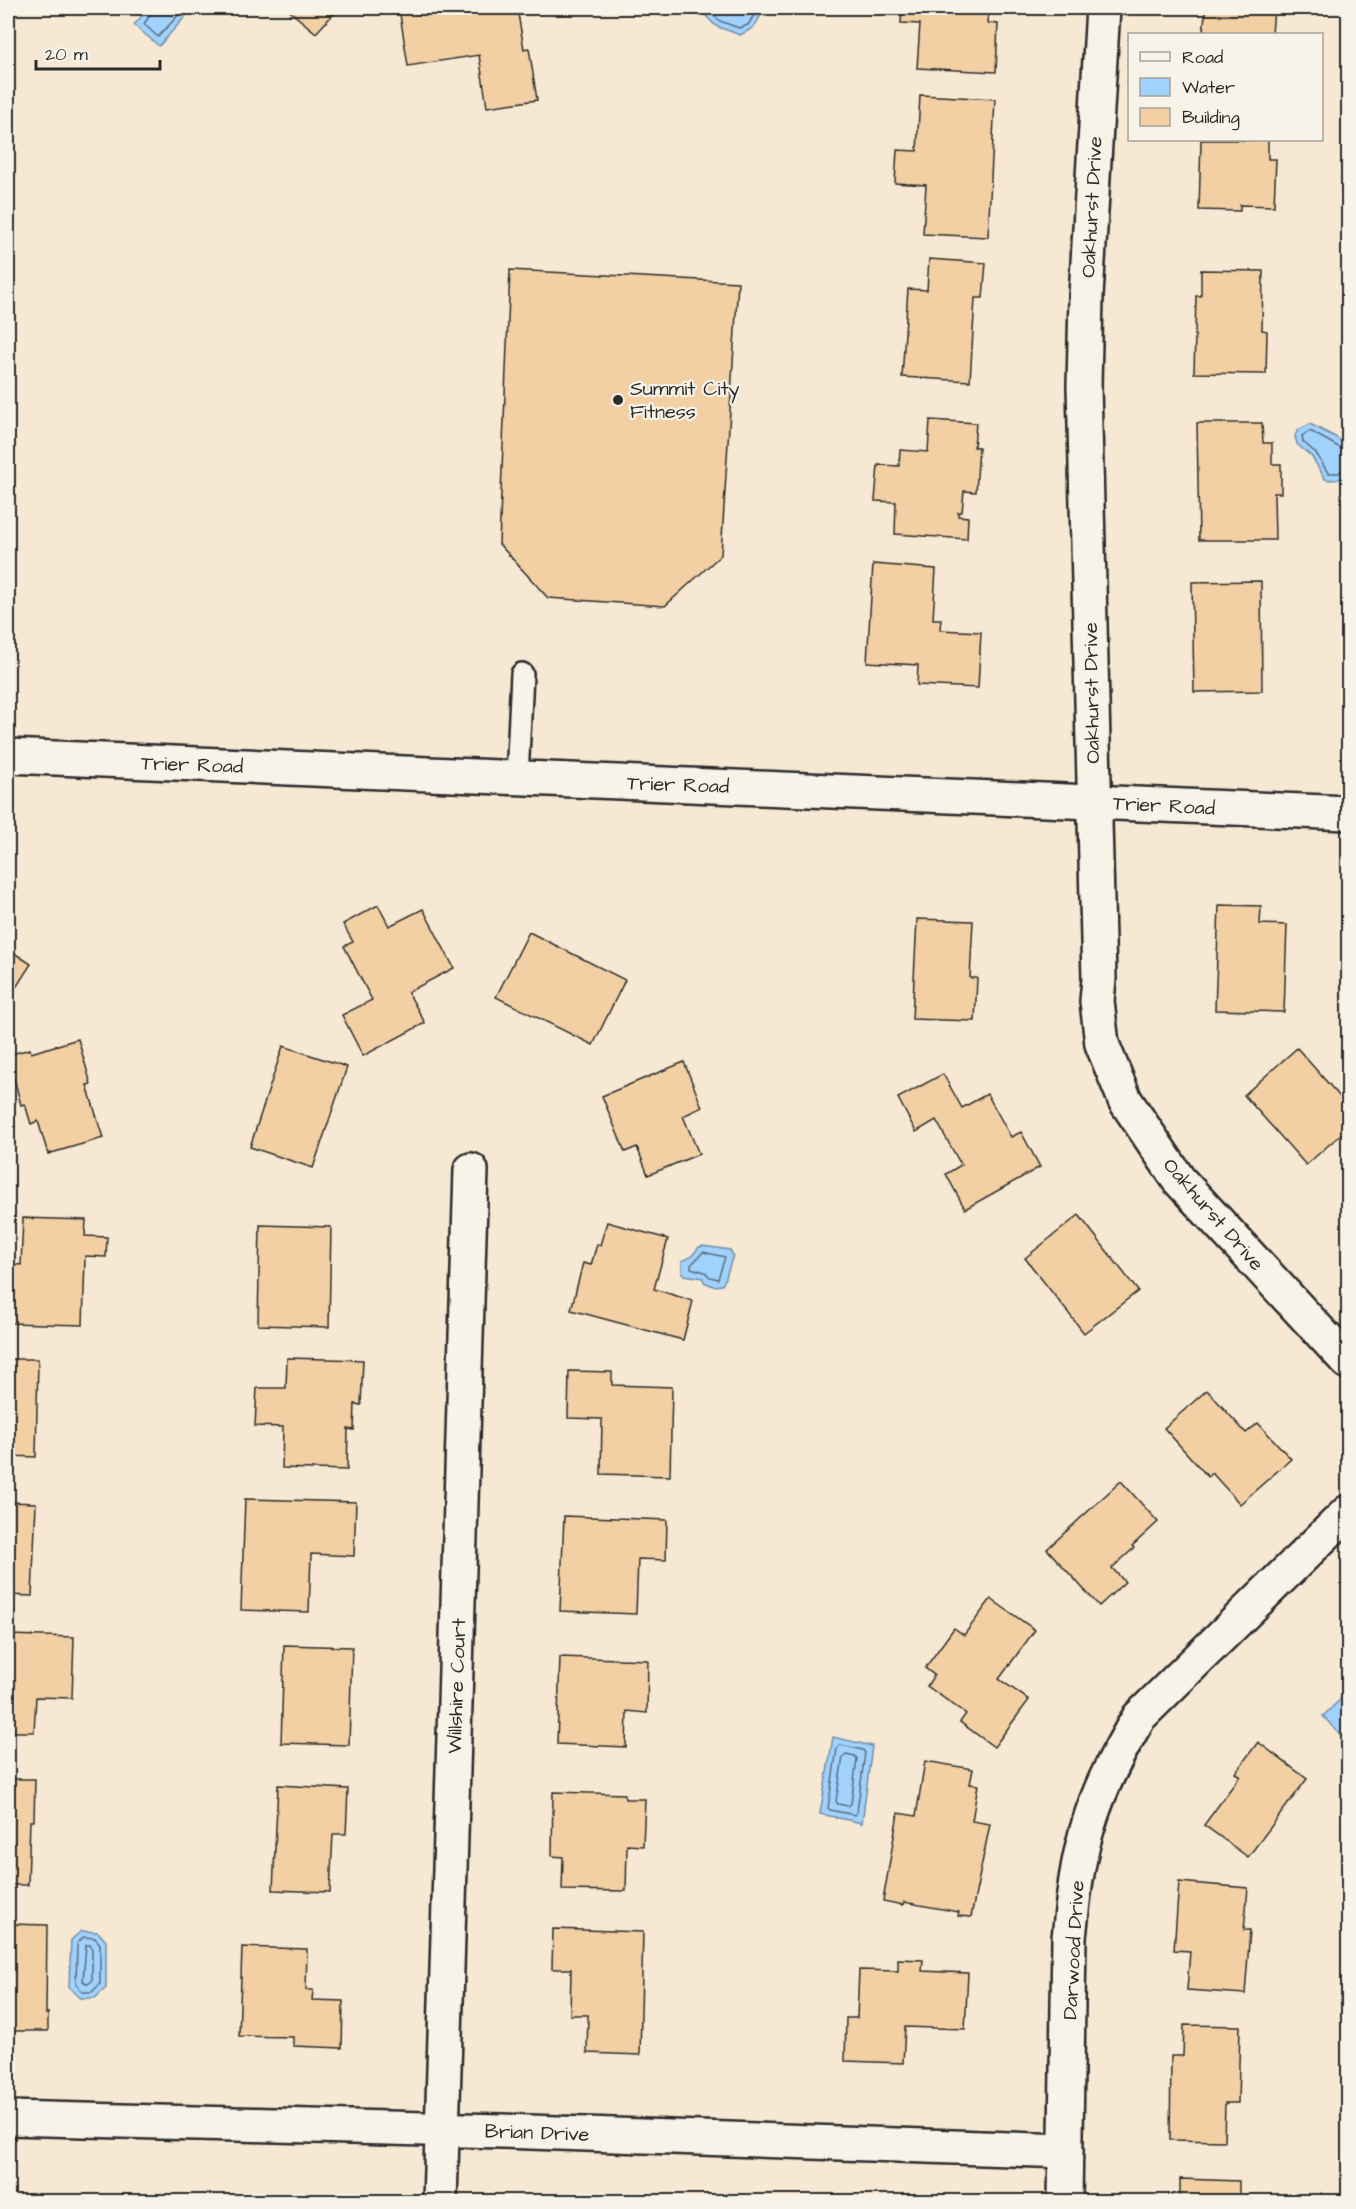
<svg xmlns="http://www.w3.org/2000/svg" width="1356" height="2209" font-family="'Architects Daughter',sans-serif">
	<style>
		.water { fill: #a1d1fd; stroke: #728fa9; stroke-width: 1.5 }
		.lines { fill: none; stroke-linecap: round; stroke-linejoin: round }
		.shore { stroke: #5a6d7f; stroke-width: 1.5 }
		.building { fill: #f2d0a3; stroke: #2b2b2b; stroke-width: 1.5 }
		.service-casing { stroke: #2b2b2b; stroke-width: 26 }
		.minor-casing { stroke: #2b2b2b; stroke-width: 38 }
		.tertiary-casing { stroke: #2b2b2b; stroke-width: 38 }
		.service { stroke: #f7f3e8; stroke-width: 21 }
		.minor { stroke: #f7f3e8; stroke-width: 33 }
		.tertiary { stroke: #f7f3e8; stroke-width: 33 }
		.poi-dot { fill: #2b2b2b; stroke: #f7f3e8; stroke-width: 2 }
		.labels { text-anchor: middle; stroke-width: 4.5; stroke-linejoin: round; paint-order: stroke }
		.street-label { font-size: 20px; fill: #2b2b2b; stroke: #f7f3e8 }
		.poi-label { font-size: 20px; fill: #2b2b2b; stroke: #f7f3e8; text-anchor: start }
	</style>
	<rect width="100%" height="100%" fill="#f6e8d3"/>
	<filter id="ink" filterUnits="userSpaceOnUse"><feTurbulence type="fractalNoise" baseFrequency=".0167" numOctaves="2"/><feDisplacementMap in="SourceGraphic" scale="12" xChannelSelector="R" yChannelSelector="G"/><feConvolveMatrix kernelMatrix="1 2 1 2 8 2 1 2 1" color-interpolation-filters="sRGB"/></filter>
	<g filter="url(#ink)">
		<!-- water -->
		<g class="water">
			<polygon points="149,8 193,8 159,46 134,25"/>
			<path d="M698,8h65v1c-5,14 -9,20 -23,26l-24,-9z"/>
			<path d="M1310,424l27,14 11,9v24c-6,9 -12,10 -23,8l-13,-22 -15,-13 -2,-8 3,-6z"/>
			<polygon points="703,1246 730,1250 733,1255 726,1277 722,1285 713,1286 704,1282 703,1278 684,1275 682,1273 682,1261 691,1257 699,1247"/>
			<polygon points="1348,1692 1348,1743 1323,1716"/>
			<polygon points="833,1737 872,1746 862,1823 820,1814"/>
			<polygon points="81,1931 98,1932 106,1941 106,1988 95,1998 80,1998 69,1987 71,1940"/>
		</g>
		<g class="lines">
			<!-- shore -->
			<g class="shore">
				<polyline points="153,8 152,12 144,24 158,37 185,8"/>
				<polyline points="706,8 720,21 739,28 748,25 758,8"/>
				<polyline points="1348,450 1344,450 1310,431 1302,436 1303,442 1316,453 1328,473 1338,473 1348,468"/>
				<polygon points="703,1252 725,1257 718,1279 710,1277 705,1272 691,1268 691,1265"/>
				<polygon points="841,1745 863,1750 865,1753 857,1812 855,1815 830,1810 828,1808 837,1748"/>
				<polygon points="846,1754 855,1756 857,1759 851,1804 848,1806 838,1804 836,1801 843,1757"/>
				<polygon points="83,1937 95,1938 100,1944 100,1984 92,1992 82,1992 76,1984 77,1944"/>
				<polygon points="86,1945 90,1945 92,1948 92,1981 88,1984 83,1981"/>
			</g>
		</g>
		<!-- building -->
		<g class="building">
			<polygon points="286,8 339,8 316,33"/>
			<polygon points="399,8 517,8 524,49 529,48 537,100 487,107 479,55 408,66"/>
			<polygon points="902,8 989,8 988,23 998,24 996,72 917,68 920,24 901,23"/>
			<polygon points="1206,8 1274,8 1272,34 1208,34 1208,32 1203,31"/>
			<polygon points="920,95 995,99 988,237 923,234 926,185 895,183 897,150 917,151"/>
			<polygon points="1201,140 1268,140 1268,159 1276,159 1274,206 1240,205 1240,211 1199,210"/>
			<polygon points="929,259 986,263 983,298 975,298 970,381 902,377 908,289 927,290"/>
			<polygon points="510,270 738,282 721,555 665,606 548,598 499,544"/>
			<polygon points="1201,270 1263,271 1262,330 1267,331 1266,374 1194,373 1196,296 1201,296"/>
			<polygon points="930,420 976,423 974,447 979,447 976,492 964,491 962,512 958,512 958,516 968,517 967,539 895,534 896,502 875,501 878,465 899,466 900,450 928,452"/>
			<polygon points="1197,423 1262,423 1263,443 1272,443 1272,464 1281,464 1281,493 1274,493 1275,540 1199,540"/>
			<polygon points="873,564 936,569 933,619 941,619 940,630 981,632 978,688 917,685 918,665 867,662"/>
			<polygon points="1261,581 1262,691 1194,692 1192,582"/>
			<polygon points="378,905 389,926 423,909 454,968 408,992 425,1023 363,1056 342,1015 372,1000 344,946 353,942 343,924"/>
			<polygon points="1219,905 1261,906 1260,924 1287,925 1284,1012 1215,1010"/>
			<polygon points="917,919 973,921 970,978 977,978 975,1021 912,1019"/>
			<polygon points="529,932 625,980 593,1045 496,997"/>
			<polygon points="8,949 31,964 8,1000"/>
			<polygon points="78,1039 91,1084 87,1085 103,1138 48,1154 38,1121 31,1124 25,1104 21,1105 8,1055 30,1049 31,1053"/>
			<polygon points="283,1046 347,1067 313,1168 250,1147"/>
			<polygon points="1297,1048 1348,1106 1348,1128 1306,1165 1244,1095"/>
			<polygon points="684,1062 702,1107 683,1116 699,1154 648,1175 637,1147 625,1152 602,1096"/>
			<polygon points="943,1074 962,1108 987,1094 1011,1137 1021,1132 1040,1167 965,1209 946,1174 961,1165 936,1120 916,1132 898,1098"/>
			<polygon points="1079,1215 1138,1291 1084,1333 1025,1258"/>
			<polygon points="23,1218 86,1220 85,1236 107,1237 106,1257 85,1256 83,1325 8,1323 8,1275 9,1275 10,1264 21,1265"/>
			<polygon points="607,1222 668,1239 654,1289 693,1301 683,1340 571,1310 583,1263 591,1265 597,1244 600,1245"/>
			<polygon points="260,1225 331,1227 329,1327 258,1325"/>
			<polygon points="287,1358 363,1360 361,1405 355,1404 354,1430 348,1429 347,1470 282,1468 283,1427 255,1426 257,1388 286,1388"/>
			<polygon points="8,1359 38,1359 36,1457 8,1456"/>
			<polygon points="569,1371 612,1372 612,1385 672,1387 670,1476 601,1474 602,1419 568,1418"/>
			<polygon points="1207,1390 1246,1433 1258,1423 1291,1459 1240,1504 1212,1473 1208,1477 1164,1428"/>
			<polygon points="1121,1481 1158,1522 1132,1546 1134,1548 1112,1568 1125,1582 1099,1606 1047,1549"/>
			<polygon points="245,1499 356,1502 354,1556 311,1554 309,1612 241,1610"/>
			<polygon points="8,1502 36,1503 32,1596 8,1595"/>
			<polygon points="564,1516 667,1520 666,1560 638,1559 636,1614 560,1611"/>
			<polygon points="991,1599 1035,1630 999,1679 1029,1700 994,1747 960,1722 966,1714 927,1686 934,1675 925,1668 954,1628 964,1635"/>
			<polygon points="8,1635 74,1637 72,1698 36,1697 34,1732 8,1732"/>
			<polygon points="284,1645 352,1647 349,1745 281,1743"/>
			<polygon points="560,1657 648,1660 647,1713 627,1711 626,1747 557,1744"/>
			<polygon points="1258,1742 1307,1779 1248,1857 1204,1825 1240,1776 1235,1773"/>
			<polygon points="925,1761 973,1769 970,1784 978,1785 972,1821 990,1824 971,1917 958,1916 959,1912 904,1902 903,1905 883,1901 898,1813 916,1816"/>
			<polygon points="8,1779 35,1779 34,1821 30,1821 28,1885 8,1885"/>
			<polygon points="278,1785 348,1789 346,1834 333,1834 330,1892 273,1890"/>
			<polygon points="553,1792 625,1794 625,1799 645,1799 643,1846 627,1845 626,1891 562,1890 563,1857 552,1856"/>
			<polygon points="1179,1882 1248,1888 1244,1930 1250,1930 1245,1994 1187,1990 1190,1951 1174,1950"/>
			<polygon points="8,1924 47,1925 46,2014 48,2013 48,2031 8,2031"/>
			<polygon points="553,1929 643,1932 640,2055 587,2053 588,2015 570,2015 571,1969 552,1969"/>
			<polygon points="242,1947 307,1949 306,1990 313,1990 312,2000 343,2001 342,2048 293,2046 293,2037 239,2036"/>
			<polygon points="898,1959 923,1960 922,1971 968,1973 965,2029 905,2027 903,2063 845,2061 846,2018 857,2018 859,1970 898,1971"/>
			<polygon points="1184,2025 1240,2026 1238,2103 1225,2103 1224,2141 1170,2140 1171,2056 1183,2056"/>
			<polygon points="1180,2179 1239,2181 1239,2202 1180,2202"/>
		</g>
		<g class="lines">
			<!-- service casing -->
			<g class="service-casing">
				<polyline id="service" points="517,778 522,674"/>
			</g>
			<!-- minor casing -->
			<g class="minor-casing">
				<g id="minor">
					<polyline points="1103,8 1086,296 1084,386 1099,979 1097,1001 1102,1044 1125,1100 1179,1180 1348,1362"/>
					<polyline points="8,2118 501,2131 1066,2151"/>
					<polyline points="440,2202 471,1170"/>
					<path d="M1065,2202l4,-264c4,-39 8,-78 20,-115 11,-37 30,-72 50,-106l209,-205"/>
				</g>
			</g>
			<!-- tertiary casing -->
			<g class="tertiary-casing">
				<polyline id="tertiary" points="8,756 1348,813"/>
			</g>
			<!-- service -->
			<use href="#service" class="service"/>
			<!-- minor -->
			<use href="#minor" class="minor"/>
			<!-- tertiary -->
			<use href="#tertiary" class="tertiary"/>
		</g>
	</g>
	<!-- markers -->
	<circle class="poi-dot" cx="618" cy="400" r="6"/>
	<g class="labels">
		<!-- street labels -->
		<g class="street-label">
			<text transform="translate(1091 207) rotate(-87)" y="7">Oakhurst Drive</text>
			<text transform="translate(1091 693) rotate(-91)" y="7">Oakhurst Drive</text>
			<text transform="translate(192 764) rotate(2)" y="7">Trier Road</text>
			<text transform="translate(678 784) rotate(2)" y="7">Trier Road</text>
			<text transform="translate(1164 805) rotate(3)" y="7">Trier Road</text>
			<text transform="translate(1214 1214) rotate(49)" y="7">Oakhurst Drive</text>
			<text transform="translate(456 1686) rotate(-88)" y="7">Willshire Court</text>
			<text transform="translate(1073 1950) rotate(-87)" y="7">Darwood Drive</text>
			<text transform="translate(537 2132) rotate(2)" y="7">Brian Drive</text>
		</g>
		<!-- poi labels -->
		<g class="poi-label">
			<text x="630" y="395">Summit City<tspan x="630" dy="23">Fitness</tspan></text>
		</g>
	</g>
	<!-- margin -->
	<rect width="1356" height="2209" fill="none" stroke="#f7f3e8" stroke-width="30"/>
	<rect x="15" y="15" width="1326" height="2179" fill="none" stroke="#2b2b2b" stroke-width="2" filter="url(#ink)"/>
	<!-- legend -->
	<rect x="1128" y="33" width="195" height="108" fill="#f7f3e8" stroke="#a5a39c" stroke-width="1.5"/>
	<rect x="1140" y="52" width="30" height="9" fill="#f7f3e8" stroke="#a5a39c" stroke-width="1.5"/>
	<text x="1182" y="63" font-size="18" fill="#2b2b2b">Road</text>
	<rect x="1140" y="78" width="30" height="18" fill="#a1d1fd" stroke="#a5a39c" stroke-width="1.5"/>
	<text x="1182" y="93" font-size="18" fill="#2b2b2b">Water</text>
	<rect x="1140" y="108" width="30" height="18" fill="#f2d0a3" stroke="#a5a39c" stroke-width="1.5"/>
	<text x="1182" y="123" font-size="18" fill="#2b2b2b">Building</text>
	<!-- scale -->
	<path d="M36 60v9h124v-9" fill="none" stroke="#2b2b2b" stroke-width="3"/>
	<text x="45" y="60" font-size="18" fill="#2b2b2b" stroke="#f7f3e8" stroke-width="4.5" paint-order="stroke">20 m</text>
</svg>
